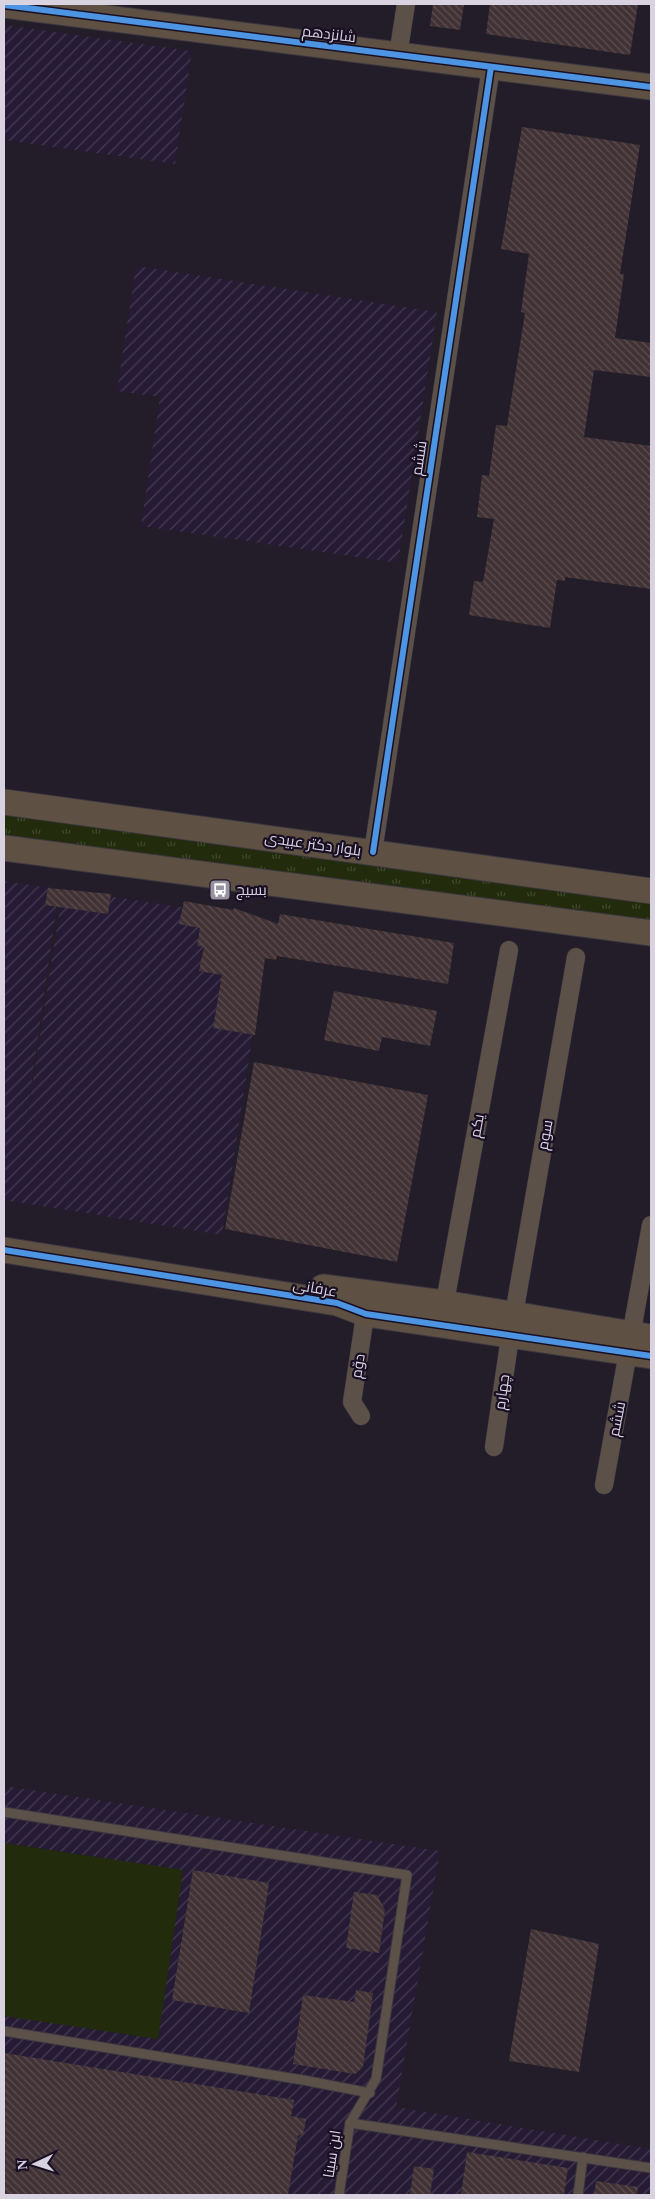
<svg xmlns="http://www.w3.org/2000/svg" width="655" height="2199" font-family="'Times New Roman',Cairo,serif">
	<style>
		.industrial { fill: url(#industrial-furrows) }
		.grass { fill: url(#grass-tufts) }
		.garden { fill: #222b0b }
		.building { fill: url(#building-back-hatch) }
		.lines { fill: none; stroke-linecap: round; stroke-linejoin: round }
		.lane-casing { stroke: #3b3741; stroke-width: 11 }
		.street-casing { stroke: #3b3741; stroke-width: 19 }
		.secondary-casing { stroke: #3b3741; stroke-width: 27 }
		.lane { stroke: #5c5149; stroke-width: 9 }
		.street { stroke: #5c5149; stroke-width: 18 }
		.secondary { stroke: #5e5143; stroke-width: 25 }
		.cycleway-casing { stroke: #180f23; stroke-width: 9 }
		.cycleway { stroke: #4d94e3; stroke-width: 6 }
		.labels { text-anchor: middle; stroke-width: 4.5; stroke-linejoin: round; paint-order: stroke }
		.street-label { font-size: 15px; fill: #d8d2e1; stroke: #180f23 }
		.poi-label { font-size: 15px; fill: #d8d2e1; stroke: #180f23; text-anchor: start }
	</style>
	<defs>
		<pattern id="industrial-furrows" width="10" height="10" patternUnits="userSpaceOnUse" patternTransform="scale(1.25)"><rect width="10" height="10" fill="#261b34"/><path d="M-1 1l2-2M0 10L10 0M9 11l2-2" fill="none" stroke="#453b51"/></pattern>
		<pattern id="grass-tufts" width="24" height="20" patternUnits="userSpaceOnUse" patternTransform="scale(1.25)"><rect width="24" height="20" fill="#222b0b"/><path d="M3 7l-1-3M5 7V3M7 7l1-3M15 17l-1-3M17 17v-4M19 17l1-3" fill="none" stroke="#41492e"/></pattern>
		<pattern id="building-back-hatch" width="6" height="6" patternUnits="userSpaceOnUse" patternTransform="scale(1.25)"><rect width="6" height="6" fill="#413235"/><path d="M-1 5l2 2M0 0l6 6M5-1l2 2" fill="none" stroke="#5c4f52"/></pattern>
	</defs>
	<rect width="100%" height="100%" fill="#221d28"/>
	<!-- industrial -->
	<g class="industrial">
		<polygon points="4,25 192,51 175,164 4,140"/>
		<polygon points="136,266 437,312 398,563 141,526 160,397 117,391"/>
		<polygon points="4,881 59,889 23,1144 63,889 270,921 222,1235 4,1200"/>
		<polygon points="4,1786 440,1851 396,2107 651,2149 651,2195 4,2195"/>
	</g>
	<!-- grass -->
	<polygon class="grass" points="4,813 651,899 651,924 4,837"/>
	<!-- garden -->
	<polygon class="garden" points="4,1843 183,1870 158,2039 4,2016"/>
	<!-- building -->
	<g class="building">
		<polygon points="433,4 464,4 460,30 430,26"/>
		<polygon points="490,4 638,4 630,55 486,34"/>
		<polygon points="522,127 640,145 620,274 624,274 615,338 651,343 651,377 594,370 584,437 651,446 651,589 565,577 565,581 557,580 550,628 469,615 474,581 483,582 494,519 477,517 482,475 489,476 496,425 507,426 525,313 521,312 529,254 501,249"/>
		<polygon points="48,888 111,894 108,914 45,905"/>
		<polygon points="184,901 233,910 234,908 278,924 280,914 454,943 448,984 277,956 276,960 265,958 255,1035 213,1028 222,975 199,971 204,947 197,946 200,928 179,924"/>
		<polygon points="334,991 437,1011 430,1046 382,1037 379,1051 324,1040"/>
		<polygon points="254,1062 428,1095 397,1262 225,1229"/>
		<polygon points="193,1870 269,1883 249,2013 172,2000"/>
		<polygon points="354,1892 377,1895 385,1910 379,1953 346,1948"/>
		<polygon points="531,1929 599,1944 579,2072 509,2061"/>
		<polygon points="356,1990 373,1993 363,2067 355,2074 293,2064 303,1995 354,2002"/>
		<polygon points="4,2053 294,2100 291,2116 306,2119 303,2136 298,2135 288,2195 4,2195"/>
		<polygon points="467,2152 568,2168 564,2195 461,2195"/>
		<polygon points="414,2166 434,2169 430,2195 410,2195"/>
		<polygon points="596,2181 638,2187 637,2195 594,2195"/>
	</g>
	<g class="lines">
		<!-- lane casing -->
		<g class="lane-casing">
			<g id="lane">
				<polyline points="4,1812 407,1875 376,2079 350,2123 339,2195"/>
				<polyline points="4,2031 303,2080 370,2093"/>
				<polyline points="350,2123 651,2168"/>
				<polyline points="578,2195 583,2157"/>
			</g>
		</g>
		<!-- street casing -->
		<g class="street-casing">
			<g id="street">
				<polyline points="398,55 406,4"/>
				<polyline points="373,852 491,67"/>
				<polyline points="443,1313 509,950"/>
				<polyline points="361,1416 352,1402 367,1302"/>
				<polyline points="494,1447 510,1337 576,957"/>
				<polyline points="604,1485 651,1225"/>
			</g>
		</g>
		<!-- secondary casing -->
		<g class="secondary-casing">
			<g id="secondary">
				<polyline points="4,5 651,87"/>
				<polyline points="4,802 651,891"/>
				<polyline points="4,848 651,933"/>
				<polyline points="4,1250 337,1303 366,1314 651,1356"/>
				<polyline points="323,1287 444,1303 651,1337"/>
			</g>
		</g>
		<!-- lane -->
		<use href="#lane" class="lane"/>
		<!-- street -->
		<use href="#street" class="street"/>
		<!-- secondary -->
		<use href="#secondary" class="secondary"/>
		<!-- cycleway casing -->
		<g class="cycleway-casing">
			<g id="cycleway">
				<polyline points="4,5 651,87"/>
				<polyline points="373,852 491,67"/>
				<polyline points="4,1250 337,1303 366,1314 651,1356"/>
			</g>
		</g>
		<!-- cycleway -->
		<use href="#cycleway" class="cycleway"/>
	</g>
	<!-- icons -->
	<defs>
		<g id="bus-square" transform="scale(1.125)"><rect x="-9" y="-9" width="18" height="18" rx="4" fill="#9893a0" stroke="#180f23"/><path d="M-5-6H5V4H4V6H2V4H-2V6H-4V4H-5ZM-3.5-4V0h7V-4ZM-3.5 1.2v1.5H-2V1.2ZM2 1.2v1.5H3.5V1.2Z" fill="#fff"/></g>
	</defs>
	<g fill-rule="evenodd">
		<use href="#bus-square" x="220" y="890"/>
	</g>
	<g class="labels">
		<!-- street labels -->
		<g class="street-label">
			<text transform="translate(329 34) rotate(7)" y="5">شانزدهم</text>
			<text transform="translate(419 458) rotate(-81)" y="5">ششم</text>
			<text transform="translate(313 844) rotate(8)" y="5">بلوار دکتر عبیدی</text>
			<text transform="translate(477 1126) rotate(-80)" y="5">یکم</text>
			<text transform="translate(545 1135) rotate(-80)" y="5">سوم</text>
			<text transform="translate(315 1288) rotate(10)" y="5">عرفانی</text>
			<text transform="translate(358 1366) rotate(-81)" y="5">دوّم</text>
			<text transform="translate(502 1392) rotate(-82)" y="5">چهارم</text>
			<text transform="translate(617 1419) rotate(-79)" y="5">ششم</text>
			<text transform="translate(332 2154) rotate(-81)" y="5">ابن سینا</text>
		</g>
		<!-- poi labels -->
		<g class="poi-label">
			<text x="236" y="895">بسیج</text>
		</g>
	</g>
	<!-- border -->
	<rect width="655" height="2199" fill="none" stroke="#d8d2e1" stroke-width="10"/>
	<!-- north arrow -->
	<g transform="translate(35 2164) rotate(266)" stroke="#180f23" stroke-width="4" paint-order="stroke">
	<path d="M0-4L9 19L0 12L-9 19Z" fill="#d8d2e1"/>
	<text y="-8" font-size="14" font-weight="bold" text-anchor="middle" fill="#d8d2e1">N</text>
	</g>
</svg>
